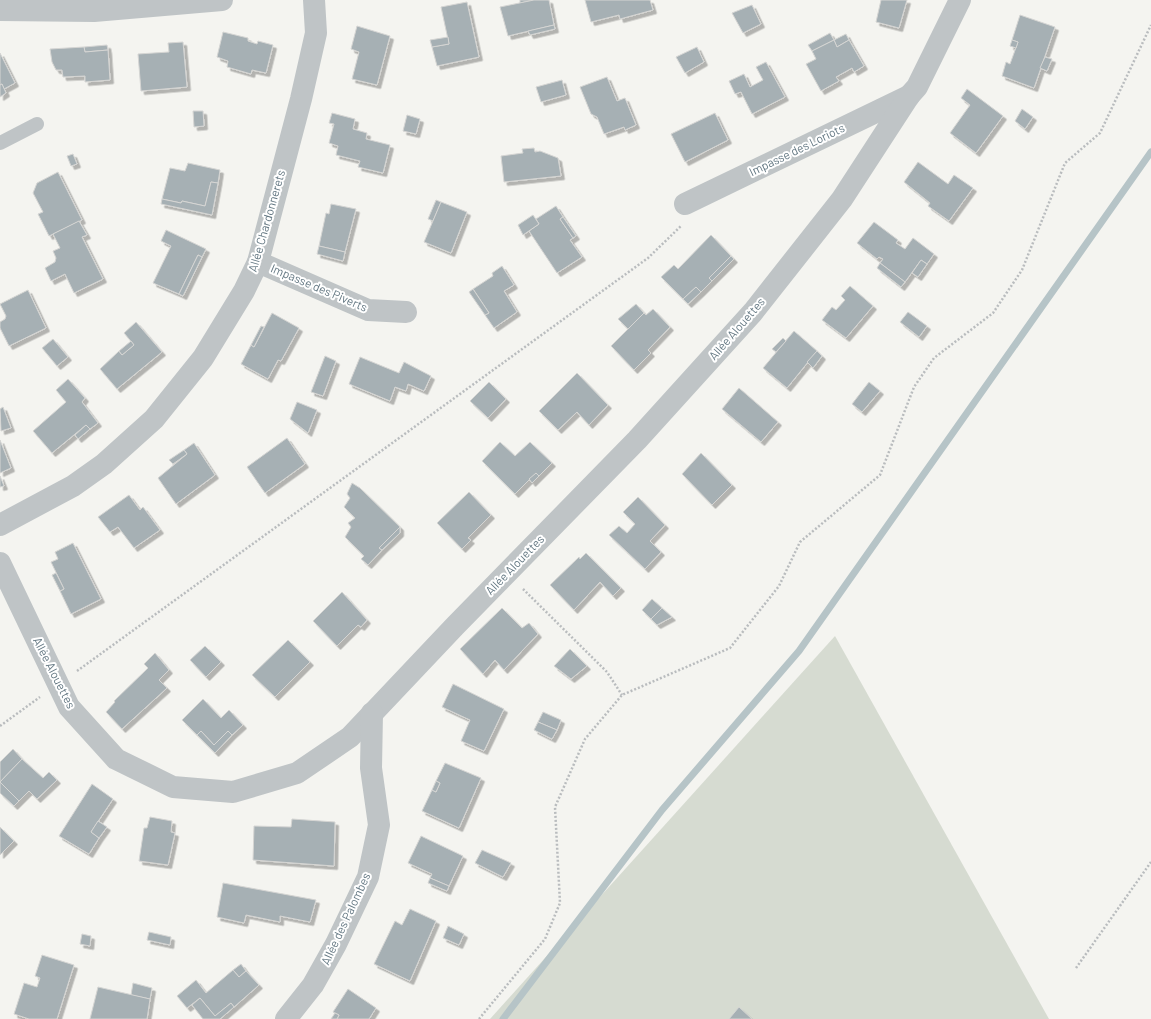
<svg xmlns="http://www.w3.org/2000/svg" width="1151" height="1019" font-family="Barlow,sans-serif">
	<style>
		.green { fill: #d6dbd1 }
		.lines { fill: none; stroke-linecap: round; stroke-linejoin: round }
		.stream { stroke: #b6c4c7; stroke-width: 7 }
		.building { fill: #a6b0b4; stroke: #d5d5d3; filter: url(#shadow) }
		.path { stroke: #b9bcbe; stroke-width: 2.5; stroke-dasharray: 2 2; stroke-linecap: butt }
		.service { stroke: #bfc4c6; stroke-width: 14 }
		.minor { stroke: #bfc4c6; stroke-width: 22 }
		.labels { text-anchor: middle; stroke-width: 4; stroke-linejoin: round; paint-order: stroke }
		.street-label { font-size: 12px; fill: #637782; stroke: #fff }
	</style>
	<defs>
		<filter id="shadow"><feDropShadow dx="3.5" dy="3.5" stdDeviation="0" flood-color="#0004"/></filter>
	</defs>
	<rect width="100%" height="100%" fill="#f4f4f0"/>
	<!-- green -->
	<polygon class="green" points="835,636 1049,1019 490,1019"/>
	<g class="lines">
		<!-- stream -->
		<polyline class="stream" points="503,1019 662,810 799,651 1151,152"/>
	</g>
	<!-- building -->
	<g class="building">
		<polygon points="520,0 534,0 520,3"/>
		<polygon points="534,0 549,0 554,25 508,36 500,7"/>
		<polygon points="585,0 650,0 653,10 620,19 619,15 591,22"/>
		<polygon points="881,0 907,0 899,28 876,22"/>
		<polygon points="467,2 479,57 437,66 432,47 449,44 441,7"/>
		<polygon points="752,5 761,24 743,33 732,13"/>
		<polygon points="1020,15 1055,27 1034,88 1002,76 1006,62 1010,64 1018,42 1012,40"/>
		<polygon points="554,25 555,29 530,35 528,31"/>
		<polygon points="357,26 390,36 377,85 352,79 359,52 351,49"/>
		<polygon points="223,32 248,38 248,41 257,44 258,41 273,45 266,73 252,70 251,74 227,67 228,61 217,57"/>
		<polygon points="830,33 834,40 812,51 808,45"/>
		<polygon points="846,34 849,40 837,47 834,40"/>
		<polygon points="448,37 449,44 432,47 430,40"/>
		<polygon points="834,40 837,47 849,40 864,66 854,72 852,68 836,77 839,81 821,91 806,64 816,59 812,51"/>
		<polygon points="1012,40 1018,42 1016,48 1010,46"/>
		<polygon points="183,42 187,87 141,91 138,54 169,52 168,43"/>
		<polygon points="107,45 108,50 85,52 84,47"/>
		<polygon points="84,47 85,52 108,50 110,80 85,82 85,76 63,77 62,70 56,70 52,62 50,49"/>
		<polygon points="697,47 704,62 685,73 676,57"/>
		<polygon points="0,53 15,83 4,89 2,84 0,85"/>
		<polygon points="1045,57 1052,59 1047,71 1040,68"/>
		<polygon points="766,62 785,97 752,114 741,92 735,94 729,81 744,74 750,87 763,80 756,67"/>
		<polygon points="607,77 617,101 625,98 636,125 625,130 624,127 604,134 597,117 591,114 580,87"/>
		<polygon points="562,80 566,95 541,102 536,87"/>
		<polygon points="2,84 6,93 0,97 0,85"/>
		<polygon points="967,89 1003,116 976,153 950,133 970,105 961,98"/>
		<polygon points="1022,109 1033,117 1025,129 1015,121"/>
		<polygon points="193,111 203,111 204,126 194,127"/>
		<polygon points="332,113 355,119 353,129 367,133 366,139 390,145 383,173 358,167 360,161 336,155 338,146 329,143 334,124 329,123"/>
		<polygon points="715,113 728,140 685,162 671,134"/>
		<polygon points="407,115 420,119 416,134 403,131"/>
		<polygon points="534,148 535,152 540,151 558,158 561,176 504,182 501,156 523,153 522,149"/>
		<polygon points="73,154 77,164 71,166 67,156"/>
		<polygon points="918,162 948,184 954,175 973,188 949,221 928,206 930,203 904,182"/>
		<polygon points="188,163 220,170 218,183 211,182 205,206 182,201 181,203 162,199 170,168 185,171"/>
		<polygon points="58,172 82,220 49,236 38,214 43,212 33,193 37,183"/>
		<polygon points="211,182 218,183 212,215 161,204 162,199 181,203 182,201 205,206"/>
		<polygon points="436,200 441,202 433,221 428,219"/>
		<polygon points="441,202 467,212 451,253 424,242"/>
		<polygon points="331,204 356,209 345,252 319,246 326,213 329,214"/>
		<polygon points="556,206 563,217 560,219 573,238 570,240 582,257 557,273 529,231 539,224 536,219"/>
		<polygon points="533,215 539,224 523,235 518,225"/>
		<polygon points="563,217 576,236 573,238 560,219"/>
		<polygon points="79,221 87,235 82,237 103,279 74,293 65,274 51,281 45,268 55,262 56,258 53,251 60,248 53,234"/>
		<polygon points="874,222 898,240 896,243 905,249 913,238 934,254 927,264 921,260 905,282 880,263 883,259 879,257 877,259 857,243"/>
		<polygon points="166,230 206,249 202,257 198,255 179,294 153,283 171,246 161,241"/>
		<polygon points="711,235 731,256 709,278 712,281 701,292 696,287 683,299 661,277 674,265 678,269"/>
		<polygon points="319,246 345,252 343,261 317,254"/>
		<polygon points="198,255 202,257 183,296 179,294"/>
		<polygon points="731,256 734,259 712,281 709,278"/>
		<polygon points="921,260 927,264 918,277 912,273"/>
		<polygon points="880,263 905,282 901,287 877,268"/>
		<polygon points="502,266 514,285 504,291 517,312 494,328 485,315 489,313 473,289 493,276 492,273"/>
		<polygon points="850,286 873,306 846,338 822,320 832,307 836,310 845,300 841,296"/>
		<polygon points="696,287 701,292 688,304 683,299"/>
		<polygon points="473,289 489,313 485,315 469,292"/>
		<polygon points="28,290 46,328 9,346 0,328 0,322 5,319 6,316 0,304"/>
		<polygon points="636,304 644,313 628,329 618,319"/>
		<polygon points="653,309 670,327 648,350 651,353 634,370 611,346 644,313 646,315"/>
		<polygon points="908,312 927,326 919,337 900,322"/>
		<polygon points="272,313 299,328 281,361 278,360 268,379 241,364 251,345 254,347"/>
		<polygon points="136,322 162,352 117,389 100,369 119,351 122,355 134,345 124,333"/>
		<polygon points="261,326 264,327 254,347 251,345"/>
		<polygon points="794,331 817,351 787,388 763,368"/>
		<polygon points="783,338 786,341 776,352 772,349"/>
		<polygon points="53,339 68,357 57,366 42,348"/>
		<polygon points="131,341 134,345 122,355 119,351"/>
		<polygon points="817,351 822,356 813,368 807,362"/>
		<polygon points="325,356 336,361 323,396 311,392"/>
		<polygon points="360,357 399,373 404,362 431,376 424,391 408,384 406,391 395,387 390,401 349,384"/>
		<polygon points="577,373 608,405 589,425 577,412 558,430 539,411"/>
		<polygon points="68,379 85,398 82,402 98,423 90,429 86,425 52,453 33,431 66,402 56,390"/>
		<polygon points="489,382 506,399 488,418 470,401"/>
		<polygon points="869,382 880,391 862,412 852,404"/>
		<polygon points="739,388 778,422 761,442 722,409"/>
		<polygon points="297,402 317,410 308,433 290,419"/>
		<polygon points="3,407 11,428 1,431 0,409"/>
		<polygon points="86,425 90,429 78,439 75,435"/>
		<polygon points="287,438 305,464 265,493 247,467"/>
		<polygon points="0,440 11,468 0,473"/>
		<polygon points="500,442 515,456 530,442 552,463 539,476 536,473 515,494 482,461"/>
		<polygon points="194,443 215,475 176,504 158,478 187,454 184,450"/>
		<polygon points="184,450 187,454 173,464 169,460"/>
		<polygon points="701,453 732,485 712,505 682,474"/>
		<polygon points="536,473 539,476 532,483 529,479"/>
		<polygon points="0,476 4,486 0,487"/>
		<polygon points="352,483 360,488 400,527 379,548 382,550 368,565 361,559 364,556 345,537 351,527 348,523 355,518 344,507 350,498 347,494"/>
		<polygon points="469,492 491,515 468,538 471,540 462,549 437,523"/>
		<polygon points="129,495 140,510 143,507 160,530 134,548 118,527 110,532 98,517"/>
		<polygon points="638,497 665,525 650,541 661,552 645,569 609,535 619,526 627,533 635,524 623,512"/>
		<polygon points="400,527 400,533 382,550 379,548"/>
		<polygon points="73,543 101,599 71,614 60,591 64,589 51,562 58,559 55,552"/>
		<polygon points="586,553 621,588 613,596 600,582 574,610 550,585 579,557 580,559"/>
		<polygon points="56,573 64,589 60,591 52,575"/>
		<polygon points="342,592 367,620 361,627 358,625 337,646 313,621"/>
		<polygon points="652,599 662,608 651,619 642,610"/>
		<polygon points="502,608 522,628 529,623 538,634 504,670 495,660 483,674 460,649"/>
		<polygon points="662,608 672,617 657,625 651,619"/>
		<polygon points="288,640 310,662 275,697 252,675"/>
		<polygon points="205,646 221,662 206,677 190,660"/>
		<polygon points="570,649 587,666 571,679 554,666"/>
		<polygon points="155,653 169,670 159,680 167,688 122,729 106,712 115,702 114,701 148,668 144,664"/>
		<polygon points="453,684 504,709 484,751 461,741 470,720 442,707"/>
		<polygon points="203,699 221,718 229,710 243,725 232,735 228,731 214,745 201,731 197,735 182,720"/>
		<polygon points="543,712 561,720 557,730 538,722"/>
		<polygon points="538,722 557,730 552,739 534,730"/>
		<polygon points="201,731 214,745 228,731 232,735 215,753 197,735"/>
		<polygon points="13,749 22,759 0,782 19,801 14,806 0,793 0,762"/>
		<polygon points="22,759 43,778 49,772 57,780 37,799 29,791 19,801 0,782"/>
		<polygon points="445,763 481,778 459,828 422,811 432,790 436,792 440,783 436,781"/>
		<polygon points="436,781 440,783 436,792 432,790"/>
		<polygon points="92,784 113,799 91,832 99,838 89,854 59,836"/>
		<polygon points="150,817 172,821 171,832 175,833 168,865 139,861 144,828 147,828"/>
		<polygon points="292,819 335,822 334,866 253,860 254,826 291,827"/>
		<polygon points="98,821 107,827 99,838 91,832"/>
		<polygon points="0,827 14,841 0,855"/>
		<polygon points="421,836 463,856 449,886 430,878 432,874 408,863"/>
		<polygon points="482,850 511,863 503,877 475,863"/>
		<polygon points="430,878 449,886 447,891 428,883"/>
		<polygon points="223,883 316,900 310,922 280,916 280,922 246,915 244,923 217,917"/>
		<polygon points="410,909 436,921 410,981 374,964 395,921 402,925"/>
		<polygon points="448,926 464,934 459,945 443,938"/>
		<polygon points="149,932 171,937 170,945 147,940"/>
		<polygon points="82,934 91,936 90,946 80,944"/>
		<polygon points="42,955 74,965 57,1019 29,1019 14,1014 24,983 37,987 40,978 35,976"/>
		<polygon points="241,964 246,971 239,977 233,970"/>
		<polygon points="233,970 239,977 246,971 259,985 234,1007 231,1003 215,1016 200,998 187,1008 177,996 196,980 206,993"/>
		<polygon points="133,983 152,988 150,999 131,995"/>
		<polygon points="98,987 150,999 147,1019 90,1019"/>
		<polygon points="348,989 376,1008 369,1019 337,1019 339,1015 333,1012"/>
		<polygon points="200,998 215,1016 231,1003 234,1007 220,1019 203,1019 192,1005"/>
		<polygon points="739,1007 752,1019 729,1019"/>
		<polygon points="335,1013 339,1015 337,1019 331,1019"/>
	</g>
	<g class="lines">
		<!-- path -->
		<g class="path">
			<polyline points="523,589 607,672 622,695"/>
			<polyline points="77,671 648,258 681,226"/>
			<polyline points="0,726 40,697"/>
			<polyline points="1076,968 1151,862"/>
			<polyline points="479,1019 545,939 560,903 555,807 585,739 622,695 730,648 779,586 800,542 880,475 914,387 934,358 993,313 1022,270 1065,163 1100,133 1151,25"/>
		</g>
		<!-- service -->
		<polyline class="service" points="0,143 37,124"/>
		<!-- minor -->
		<g class="minor">
			<polyline points="0,10 94,11 222,0"/>
			<polyline points="685,204 909,96"/>
			<polyline points="258,262 368,310 406,312"/>
			<polyline points="0,525 73,486 104,464 154,419 203,358 244,291 258,262 301,99 316,33 314,0"/>
			<polyline points="0,563 69,707 116,759 173,787 233,792 297,773 350,737 455,626 637,440 753,312 842,199 909,96 917,87 960,0"/>
			<polyline points="286,1019 313,985 336,944 368,877 379,825 371,768 372,713"/>
		</g>
	</g>
	<g class="labels">
		<!-- street labels -->
		<g class="street-label">
			<text transform="translate(797 150) rotate(-26)" y="4">Impasse des Loriots</text>
			<text transform="translate(267 221) rotate(-74)" y="4">Allée Chardonnerets</text>
			<text transform="translate(319 288) rotate(23)" y="4">Impasse des Piverts</text>
			<text transform="translate(737 329) rotate(-49)" y="4">Allée Alouettes</text>
			<text transform="translate(515 565) rotate(-46)" y="4">Allée Alouettes</text>
			<text transform="translate(54 673) rotate(63)" y="4">Allée Alouettes</text>
			<text transform="translate(346 919) rotate(-65)" y="4">Allée des Palombes</text>
		</g>
	</g>
</svg>
